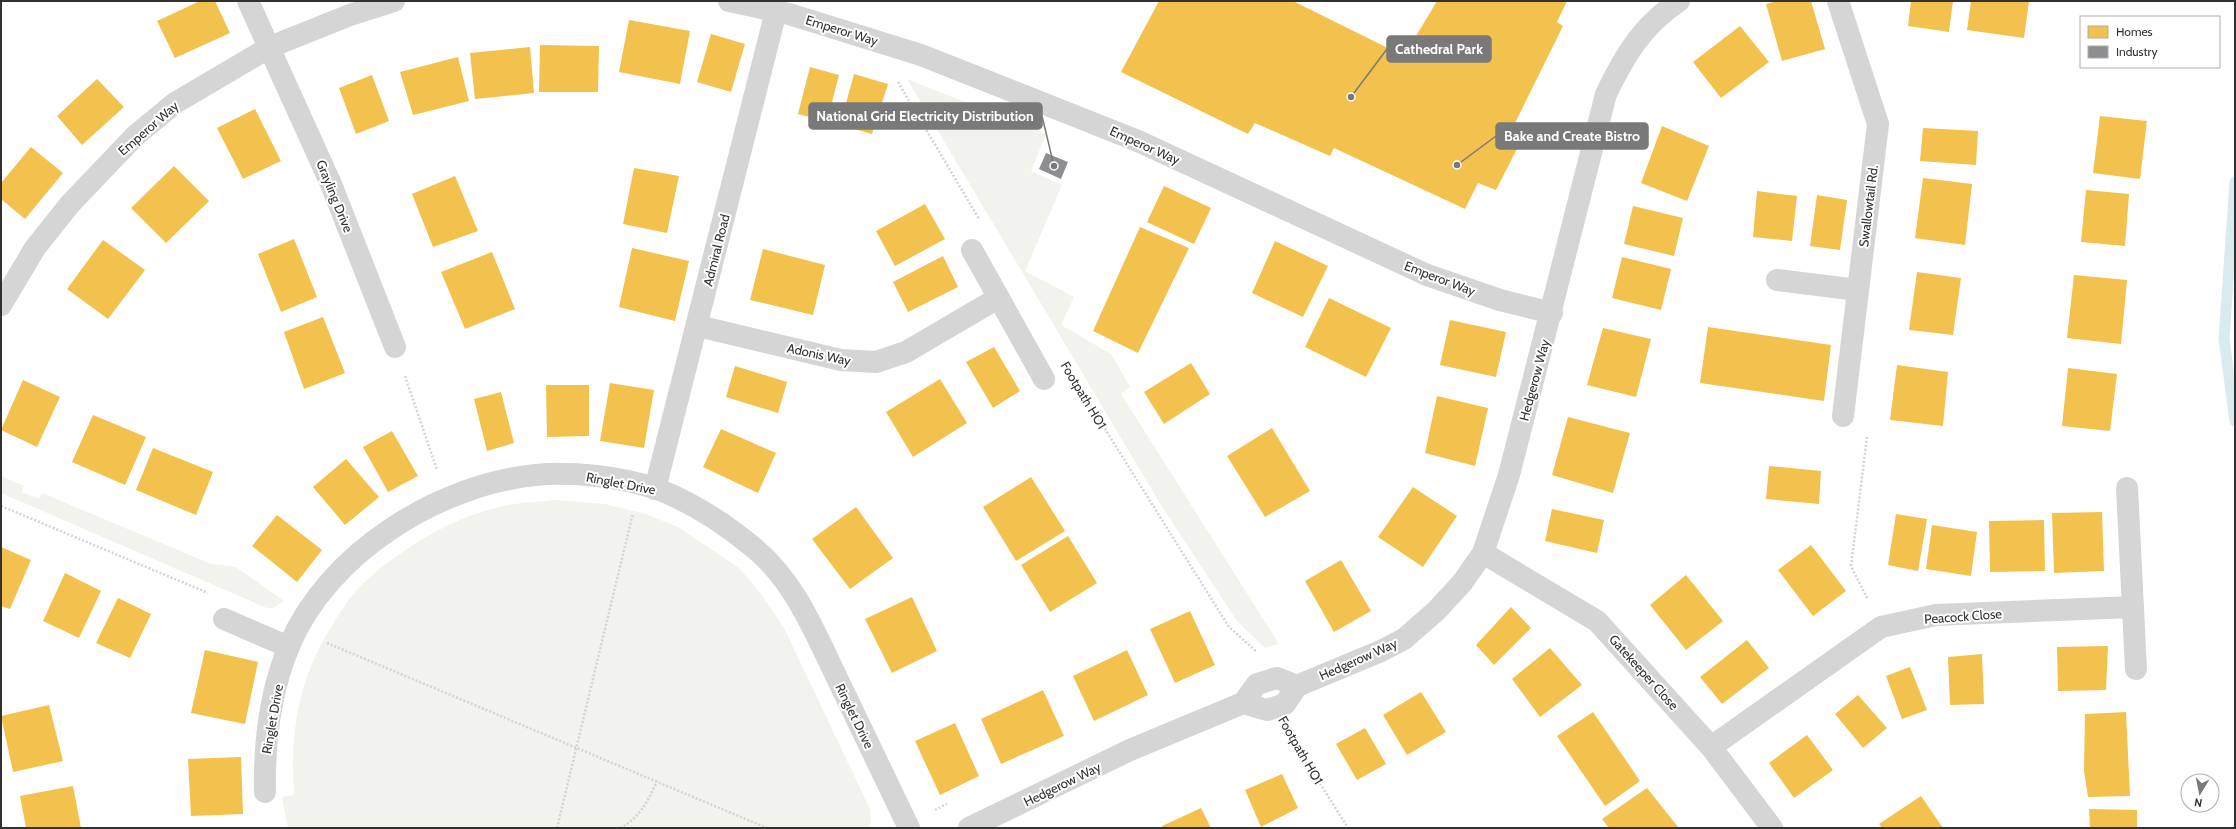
<svg xmlns="http://www.w3.org/2000/svg" width="2236" height="829" font-family="Cabin,sans-serif">
	<style>
		.green { fill: #f1f3ec }
		.homes { fill: #f2c14e }
		.industry { fill: #8d8d92 }
		.lines { fill: none; stroke-linecap: round; stroke-linejoin: round }
		.stream { stroke: #daebf0; stroke-width: 11 }
		.path { stroke: #d4d4d4; stroke-width: 2.5; stroke-dasharray: 2 2; stroke-linecap: butt }
		.minor { stroke: #d5d5d5; stroke-width: 22 }
		.labels { text-anchor: middle; stroke-width: 4; stroke-linejoin: round; paint-order: stroke }
		.street-label { font-size: 13px; fill: #313131; stroke: #fff }
		.leader { fill: none; stroke: #797979; stroke-width: 1.5 }
		.callout-dot { fill: #797979; stroke: #fff; stroke-width: 1.5 }
		.callout { fill: #797979; stroke: #797979; stroke-width: 1.5 }
		.callout-label { font-size: 14px; text-anchor: middle; font-weight: bold; fill: #fff }
	</style>
	<rect width="100%" height="100%" fill="#fff"/>
	<!-- green -->
	<g class="green">
		<polygon points="907,79 1046,134 1031,171 1062,185 1025,271 1074,297 1061,325 1111,354 1130,387 1121,394 1279,644 1265,648 1237,621 1161,505"/>
		<polygon points="1,476 24,486 22,492 39,499 42,493 211,564 236,567 284,601 273,608 267,608 1,493"/>
		<path d="M554,500l51,4 41,10 32,13 61,41 22,26 23,34 86,181 1,14 -3,5h-580l-6,-31 12,-2c-4,-64 4,-116 39,-171 9,-15 19,-31 33,-43 11,-11 25,-21 38,-30 33,-23 71,-41 111,-47 13,-2 26,-2 39,-4z"/>
	</g>
	<!-- homes -->
	<g class="homes">
		<polygon points="200,1 215,1 230,33 175,58 157,21"/>
		<polygon points="1159,1 1293,1 1404,56 1437,1 1567,1 1557,22 1563,26 1513,127 1525,133 1496,190 1478,183 1465,209 1334,148 1330,156 1255,123 1248,134 1121,72"/>
		<polygon points="1778,1 1811,1 1825,49 1782,61 1766,4"/>
		<polygon points="1911,1 1953,1 1949,32 1908,26"/>
		<polygon points="1971,1 2029,1 2024,38 1967,30"/>
		<polygon points="629,20 690,31 680,84 619,72"/>
		<polygon points="1740,26 1769,62 1721,98 1693,62"/>
		<polygon points="711,34 745,44 731,92 697,82"/>
		<polygon points="540,45 599,46 598,92 539,92"/>
		<polygon points="530,47 534,93 475,99 470,53"/>
		<polygon points="458,57 469,101 413,115 400,72"/>
		<polygon points="810,67 839,75 827,122 798,114"/>
		<polygon points="854,74 888,84 872,134 840,125"/>
		<polygon points="372,75 389,121 356,134 339,88"/>
		<polygon points="97,79 124,107 82,145 57,116"/>
		<polygon points="255,109 281,161 243,179 217,128"/>
		<polygon points="2100,116 2147,121 2140,179 2093,173"/>
		<polygon points="1662,126 1709,146 1687,201 1641,183"/>
		<polygon points="1923,128 1978,131 1976,165 1920,161"/>
		<polygon points="31,147 63,173 25,219 1,199 1,183"/>
		<polygon points="174,166 209,201 166,243 131,208"/>
		<polygon points="634,168 679,176 667,233 623,224"/>
		<polygon points="455,176 478,231 433,247 412,194"/>
		<polygon points="1923,178 1972,184 1965,245 1915,238"/>
		<polygon points="1164,186 1211,208 1194,244 1147,222"/>
		<polygon points="2086,190 2129,194 2125,246 2081,242"/>
		<polygon points="1757,191 1797,196 1792,241 1753,237"/>
		<polygon points="1817,195 1847,200 1840,250 1810,246"/>
		<polygon points="925,204 945,239 895,266 876,231"/>
		<polygon points="1633,206 1683,218 1674,256 1624,244"/>
		<polygon points="1140,227 1189,248 1138,353 1093,331"/>
		<polygon points="294,239 317,297 281,312 258,254"/>
		<polygon points="103,240 145,270 108,319 67,289"/>
		<polygon points="1275,241 1328,266 1303,317 1252,293"/>
		<polygon points="632,248 689,261 675,321 619,307"/>
		<polygon points="763,249 825,265 813,315 750,300"/>
		<polygon points="492,252 515,309 465,329 441,272"/>
		<polygon points="943,256 958,287 908,312 893,282"/>
		<polygon points="1622,257 1671,269 1661,310 1612,298"/>
		<polygon points="1917,272 1961,278 1953,335 1909,330"/>
		<polygon points="2074,275 2127,280 2121,344 2067,338"/>
		<polygon points="1329,298 1391,328 1366,377 1305,347"/>
		<polygon points="323,317 345,373 304,389 284,332"/>
		<polygon points="1450,320 1506,332 1496,377 1440,365"/>
		<polygon points="1708,327 1831,345 1824,401 1700,383"/>
		<polygon points="1603,328 1651,339 1636,397 1587,385"/>
		<polygon points="994,347 1020,391 993,408 966,362"/>
		<polygon points="1191,363 1210,394 1164,424 1144,392"/>
		<polygon points="1897,365 1948,372 1943,426 1890,420"/>
		<polygon points="735,366 787,382 778,413 726,397"/>
		<polygon points="2068,368 2117,374 2110,431 2062,426"/>
		<polygon points="940,379 967,423 913,457 886,412"/>
		<polygon points="23,380 60,397 37,447 1,430"/>
		<polygon points="610,383 654,390 644,448 600,441"/>
		<polygon points="546,385 589,385 589,436 547,437"/>
		<polygon points="501,392 514,443 487,451 474,399"/>
		<polygon points="1437,396 1488,408 1475,466 1425,453"/>
		<polygon points="93,415 146,437 125,485 72,462"/>
		<polygon points="1568,417 1630,433 1613,493 1552,475"/>
		<polygon points="1272,428 1310,491 1265,517 1227,456"/>
		<polygon points="721,429 776,453 758,493 703,467"/>
		<polygon points="392,431 418,476 388,492 363,447"/>
		<polygon points="153,448 213,472 196,515 136,490"/>
		<polygon points="346,459 379,497 345,525 313,487"/>
		<polygon points="1769,466 1821,471 1819,504 1766,499"/>
		<polygon points="1031,477 1065,531 1016,561 983,507"/>
		<polygon points="1413,487 1457,516 1423,567 1378,537"/>
		<polygon points="856,507 893,558 850,589 812,539"/>
		<polygon points="1552,509 1604,520 1597,553 1545,541"/>
		<polygon points="2102,512 2104,571 2054,573 2052,513"/>
		<polygon points="1896,514 1927,519 1918,571 1888,565"/>
		<polygon points="277,515 322,550 297,582 252,546"/>
		<polygon points="2044,520 2045,571 1990,572 1989,521"/>
		<polygon points="1932,525 1977,532 1971,576 1926,569"/>
		<polygon points="1068,536 1097,583 1050,612 1021,565"/>
		<polygon points="1811,545 1846,591 1813,616 1778,570"/>
		<polygon points="1,547 31,560 10,609 1,606"/>
		<polygon points="1341,560 1371,611 1334,632 1305,581"/>
		<polygon points="65,573 101,591 79,638 43,621"/>
		<polygon points="1686,575 1723,621 1686,650 1650,605"/>
		<polygon points="912,597 937,651 892,673 865,619"/>
		<polygon points="118,598 151,614 130,658 96,643"/>
		<polygon points="1511,607 1531,628 1494,665 1476,645"/>
		<polygon points="1190,611 1215,665 1175,683 1150,629"/>
		<polygon points="1747,640 1769,668 1722,704 1700,677"/>
		<polygon points="2108,646 2106,690 2058,691 2057,647"/>
		<polygon points="1550,648 1582,685 1540,717 1512,679"/>
		<polygon points="205,650 258,662 245,724 191,713"/>
		<polygon points="1127,650 1148,695 1094,721 1073,676"/>
		<polygon points="1982,654 1984,704 1950,705 1948,657"/>
		<polygon points="1910,667 1927,710 1902,719 1886,676"/>
		<polygon points="1043,690 1064,736 1001,764 981,719"/>
		<polygon points="1421,692 1446,732 1407,755 1383,715"/>
		<polygon points="1858,695 1887,728 1863,748 1835,714"/>
		<polygon points="49,705 63,761 13,772 1,716"/>
		<polygon points="1593,712 1640,781 1605,806 1557,736"/>
		<polygon points="2126,712 2130,796 2088,797 2084,771 2085,714"/>
		<polygon points="955,723 979,776 940,795 915,741"/>
		<polygon points="1365,728 1386,764 1357,780 1336,744"/>
		<polygon points="1807,735 1833,770 1794,798 1769,763"/>
		<polygon points="241,757 243,814 191,816 188,759"/>
		<polygon points="1282,774 1298,808 1261,827 1245,790"/>
		<polygon points="73,786 81,828 26,828 20,796"/>
		<polygon points="1647,788 1678,827 1609,828 1602,819"/>
		<polygon points="1921,796 1943,828 1882,828 1879,824"/>
		<polygon points="1201,808 1211,828 1163,828 1162,826"/>
		<polygon points="2089,809 2137,810 2137,828 2090,828"/>
	</g>
	<!-- industry -->
	<polygon class="industry" points="1046,153 1068,162 1061,179 1039,169"/>
	<g class="lines">
		<!-- stream -->
		<polyline class="stream" points="2235,182 2224,339 2235,421"/>
		<!-- path -->
		<g class="path">
			<polyline points="898,82 979,219"/>
			<polyline points="405,376 437,470"/>
			<polyline points="1075,381 1229,627 1257,652"/>
			<polyline points="1867,437 1851,566 1868,600"/>
			<polyline points="1,506 208,593"/>
			<polyline points="327,643 767,828"/>
			<polyline points="1290,736 1348,828"/>
			<polyline points="935,810 947,804"/>
			<polyline points="557,828 633,513"/>
			<path d="M620,828c20,-10 28,-27 37,-47"/>
		</g>
		<!-- minor -->
		<g class="minor">
			<polyline points="248,1 331,184 395,347"/>
			<polyline points="729,1 789,14 921,55 1138,141 1427,275 1500,300 1552,313"/>
			<polyline points="1838,1 1878,124 1843,416"/>
			<polyline points="972,250 1044,379"/>
			<polyline points="1777,280 1858,290"/>
			<polyline points="1,305 35,248 70,204 135,136 175,103 270,47 350,15 394,1"/>
			<polyline points="698,326 841,360 876,362 906,352 998,298"/>
			<polyline points="2127,488 2136,669"/>
			<polyline points="655,489 776,11"/>
			<polyline points="1483,553 1597,621 1711,747 1772,828"/>
			<polyline points="224,619 289,647"/>
			<path d="M1243,703l24,7 18,-6 12,-18 84,-35 23,-12 32,-28 26,-28 21,-30 26,-78 97,-381c19,-39 36,-68 73,-93"/>
			<polyline points="1711,747 1881,627 1936,615 2133,607"/>
			<path d="M265,792c-1,-50 5,-100 24,-146 39,-93 149,-161 246,-171 36,-4 88,2 122,14 35,13 68,35 96,58 42,34 62,86 85,133 24,49 47,99 71,148"/>
			<polyline points="969,828 1130,750 1243,703 1257,684 1277,678 1297,686"/>
		</g>
	</g>
	<g class="labels">
		<!-- street labels -->
		<g class="street-label">
			<text transform="translate(842 30) rotate(17)" y="5">Emperor Way</text>
			<text transform="translate(148 128) rotate(-41)" y="5">Emperor Way</text>
			<text transform="translate(1145 145) rotate(24)" y="5">Emperor Way</text>
			<text transform="translate(335 196) rotate(68)" y="5">Grayling Drive</text>
			<text transform="translate(1868 206) rotate(-83)" y="5">Swallowtail Rd.</text>
			<text transform="translate(716 250) rotate(-76)" y="5">Admiral Road</text>
			<text transform="translate(1440 278) rotate(21)" y="5">Emperor Way</text>
			<text transform="translate(819 354) rotate(12)" y="5">Adonis Way</text>
			<text transform="translate(1534 380) rotate(-75)" y="5">Hedgerow Way</text>
			<text transform="translate(1084 395) rotate(59)" y="5">Footpath HO1</text>
			<text transform="translate(621 483) rotate(11)" y="5">Ringlet Drive</text>
			<text transform="translate(1963 616) rotate(-4)" y="5">Peacock Close</text>
			<text transform="translate(1358 659) rotate(-24)" y="5">Hedgerow Way</text>
			<text transform="translate(1644 672) rotate(48)" y="5">Gatekeeper Close</text>
			<text transform="translate(855 716) rotate(64)" y="5">Ringlet Drive</text>
			<text transform="translate(272 719) rotate(-80)" y="5">Ringlet Drive</text>
			<text transform="translate(1301 750) rotate(60)" y="5">Footpath HO1</text>
			<text transform="translate(1062 784) rotate(-26)" y="5">Hedgerow Way</text>
		</g>
	</g>
	<!-- callouts -->
	<path class="leader" d="M1351 97L1387 49M1054 166L1042 116M1457 165L1496 136"/>
	<g class="callout-dot">
		<circle cx="1351" cy="97" r="4"/>
		<circle cx="1054" cy="166" r="4"/>
		<circle cx="1457" cy="165" r="4"/>
	</g>
	<g class="callout">
		<rect x="1387" y="36" width="104" height="26" rx="4"/>
		<rect x="809" y="103" width="233" height="26" rx="4"/>
		<rect x="1496" y="123" width="152" height="26" rx="4"/>
	</g>
	<g class="callout-label">
		<text x="1439" y="54">Cathedral Park</text>
		<text x="925" y="121">National Grid Electricity Distribution</text>
		<text x="1572" y="141">Bake and Create Bistro</text>
	</g>
	<!-- border -->
	<rect width="2236" height="829" fill="none" stroke="#313131" stroke-width="4"/>
	<!-- legend -->
	<rect x="2080" y="16" width="140" height="52" fill="#ffffff" stroke="#adadad"/>
	<rect x="2088" y="26" width="20" height="12" fill="#f2c14e" stroke="#adadad"/>
	<text x="2116" y="36" font-size="12" fill="#313131">Homes</text>
	<rect x="2088" y="46" width="20" height="12" fill="#8d8d92" stroke="#adadad"/>
	<text x="2116" y="56" font-size="12" fill="#313131">Industry</text>
	<!-- north arrow -->
	<g transform="translate(2200 793) rotate(190)"><circle r="19" fill="#ffffff" stroke="#adadad"/>
	<path d="M0-3L7 15L0 10L-7 15Z" fill="#797979"/>
	<text y="-6" font-size="11" font-weight="bold" text-anchor="middle" fill="#313131">N</text>
	</g>
</svg>
